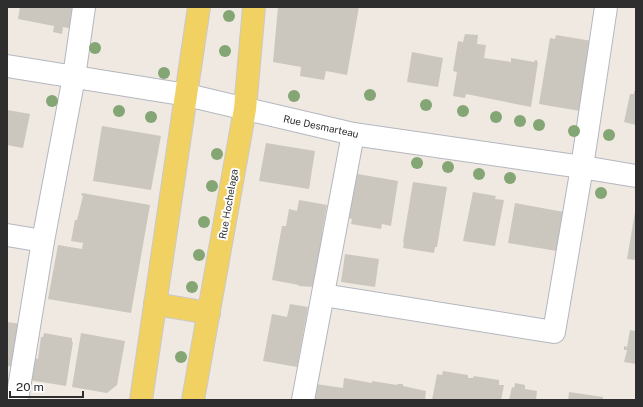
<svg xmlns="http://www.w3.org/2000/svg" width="643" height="407" font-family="'Public Sans',sans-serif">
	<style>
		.building { fill: #cbc7bf }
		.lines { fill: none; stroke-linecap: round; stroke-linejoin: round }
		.minor-casing { stroke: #b4b7c1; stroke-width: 24 }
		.major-casing { stroke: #c9c9c9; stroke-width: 24 }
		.minor { stroke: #fff; stroke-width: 22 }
		.major { stroke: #f2d163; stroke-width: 22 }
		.tree { fill: #84a574 }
		.labels { text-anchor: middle; stroke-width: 4; stroke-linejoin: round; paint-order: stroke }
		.street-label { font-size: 10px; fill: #2e2e2e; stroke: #fff }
	</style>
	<rect width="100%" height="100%" fill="#efe9e1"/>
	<!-- building -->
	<g class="building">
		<polygon points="20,7 76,7 72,29 63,27 62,34 53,32 54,26 18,19"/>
		<polygon points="278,7 359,7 347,75 326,71 324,80 300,76 301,67 273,62"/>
		<polygon points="465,34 478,35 477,44 486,45 484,58 511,62 511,58 534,62 535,60 537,60 537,62 538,62 531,107 466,94 465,98 453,96 457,72 453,71 458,41 463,42"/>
		<polygon points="556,35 592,41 586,112 539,104 550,38 555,39"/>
		<polygon points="412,52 443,58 438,87 407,82"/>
		<polygon points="634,91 636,91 636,125 624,122 630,94 634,94"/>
		<polygon points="7,110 30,114 23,148 7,145"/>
		<polygon points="102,126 161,136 151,190 93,181"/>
		<polygon points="266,143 315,151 309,189 259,181"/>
		<polygon points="352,173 398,181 391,226 382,224 381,229 351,224 352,219 344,217"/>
		<polygon points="413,182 447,187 437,247 435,247 434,253 403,248 404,242 403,242"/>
		<polygon points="473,192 496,196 495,199 504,200 495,246 463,241"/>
		<polygon points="82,193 150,205 131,313 48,299 58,245 82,249 83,243 71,241 75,220 77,220 83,196 81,195"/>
		<polygon points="299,200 327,205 322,233 324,233 314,287 298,286 299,285 272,280 282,226 286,226 289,209 297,211"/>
		<polygon points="515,203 569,213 563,252 508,243"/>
		<polygon points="635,212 636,212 636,260 627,259"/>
		<polygon points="345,254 379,259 375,287 341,282"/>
		<polygon points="290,304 308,307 297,367 263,361 272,314 287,317"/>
		<polygon points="7,322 21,324 14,367 7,366"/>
		<polygon points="630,330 636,331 636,364 624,362 627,350 624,350 624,346 627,347"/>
		<polygon points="44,333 72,338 72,342 73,342 66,386 29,380 33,358 38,359 41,337 43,337"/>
		<polygon points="81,333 125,341 117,385 107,393 72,387"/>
		<polygon points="443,371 468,375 468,378 473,378 474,376 499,380 499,385 504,385 501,400 432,400 437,374 442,375"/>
		<polygon points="344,378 372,383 372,381 397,385 397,384 403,384 403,386 426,391 425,400 313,400 316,384 343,388"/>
		<polygon points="515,383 525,385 525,389 537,391 536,400 509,400 512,387 514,388"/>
		<polygon points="569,392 603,397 603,400 568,400"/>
	</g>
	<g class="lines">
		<!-- minor casing -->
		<g class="minor-casing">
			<g id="minor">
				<polyline points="7,66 187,95 353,134 582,167 636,176"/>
				<polyline points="7,235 43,241"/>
				<polyline points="323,295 554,332 582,167 606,7"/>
				<polyline points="17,400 43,241 74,77 84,7"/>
				<polyline points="303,400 353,134"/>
			</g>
		</g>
		<!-- major casing -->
		<g class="major-casing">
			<g id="major">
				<polyline points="155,304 209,313"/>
				<polyline points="141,400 199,7"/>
				<polyline points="193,400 245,109 254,7"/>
			</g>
		</g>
		<!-- minor -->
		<use href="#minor" class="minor"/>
		<!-- major -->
		<use href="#major" class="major"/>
	</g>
	<!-- trees -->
	<g class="tree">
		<circle cx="229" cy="16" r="6"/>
		<circle cx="95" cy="48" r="6"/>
		<circle cx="225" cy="51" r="6"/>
		<circle cx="164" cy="73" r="6"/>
		<circle cx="370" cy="95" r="6"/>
		<circle cx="294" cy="96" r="6"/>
		<circle cx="52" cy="101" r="6"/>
		<circle cx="426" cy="105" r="6"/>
		<circle cx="119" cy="111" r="6"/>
		<circle cx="463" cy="111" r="6"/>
		<circle cx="151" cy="117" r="6"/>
		<circle cx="496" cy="117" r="6"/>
		<circle cx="520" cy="121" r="6"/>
		<circle cx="539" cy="125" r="6"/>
		<circle cx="574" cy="131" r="6"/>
		<circle cx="609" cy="135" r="6"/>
		<circle cx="217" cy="154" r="6"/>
		<circle cx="417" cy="163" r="6"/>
		<circle cx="448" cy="167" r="6"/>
		<circle cx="479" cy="174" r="6"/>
		<circle cx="510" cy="178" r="6"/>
		<circle cx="212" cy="186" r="6"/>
		<circle cx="601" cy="193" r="6"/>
		<circle cx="204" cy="222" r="6"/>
		<circle cx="199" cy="255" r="6"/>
		<circle cx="192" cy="287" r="6"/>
		<circle cx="181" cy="357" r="6"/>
	</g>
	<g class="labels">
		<!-- street labels -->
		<g class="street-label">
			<text transform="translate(321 126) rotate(12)" y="4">Rue Desmarteau</text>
			<text transform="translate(228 204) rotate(-80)" y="4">Rue Hochelaga</text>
		</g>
	</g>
	<!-- border -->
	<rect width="643" height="407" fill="none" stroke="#2e2e2e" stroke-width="16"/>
	<!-- scale -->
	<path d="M10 391v6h73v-6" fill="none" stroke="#2e2e2e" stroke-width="2"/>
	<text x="16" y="391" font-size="12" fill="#2e2e2e" stroke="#ffffff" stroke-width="3" paint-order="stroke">20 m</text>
</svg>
